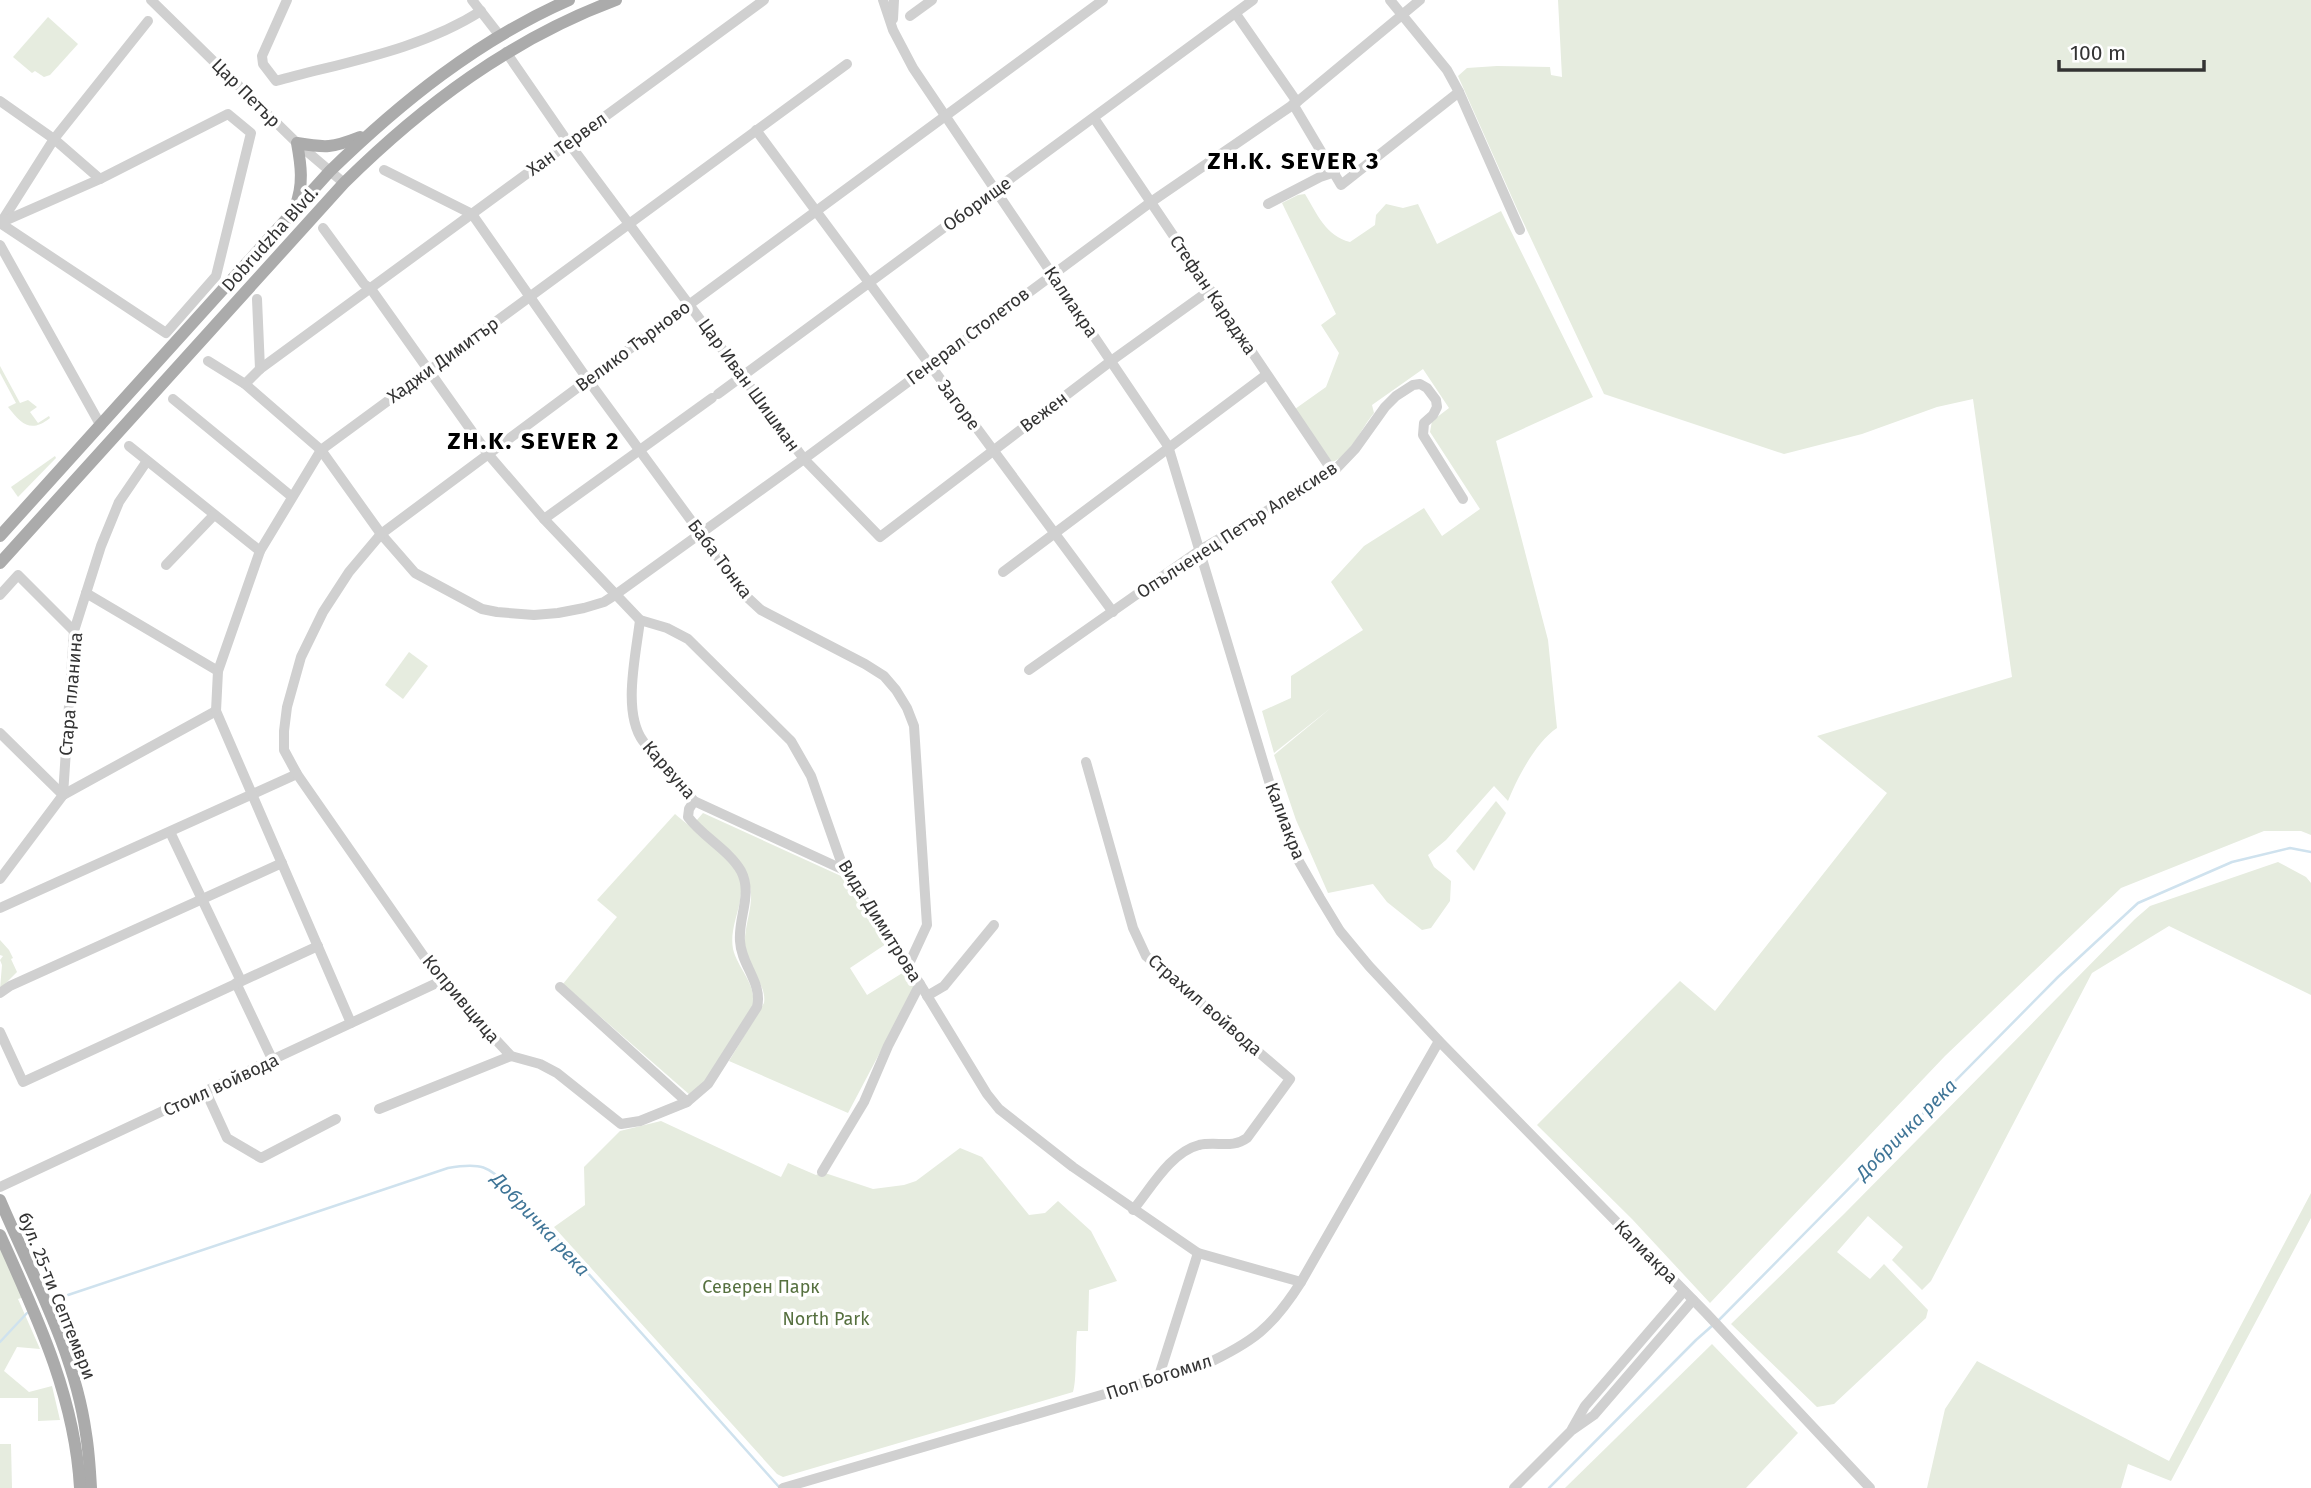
<svg xmlns="http://www.w3.org/2000/svg" width="2311" height="1488" font-family="'Fira Sans',sans-serif">
	<style>
		.green { fill: #e6ecdf }
		.lines { fill: none; stroke-linecap: round; stroke-linejoin: round }
		.stream { stroke: #cfe2ee; stroke-width: 2.5 }
		.minor { stroke: #d0d0d0; stroke-width: 10 }
		.major { stroke: #ababab; stroke-width: 12 }
		.labels { text-anchor: middle; stroke-width: 7; stroke-linejoin: round; paint-order: stroke }
		.street-label { font-size: 18px; fill: #333; stroke: #fff }
		.park-label { font-size: 18px; fill: #56703f; stroke: #fff }
		.water-label { font-size: 19px; font-style: italic; fill: #3f7597; stroke: #fff }
		.district-label { font-size: 24px; font-weight: bold; letter-spacing: 2px; fill: #000; stroke: #fff }
	</style>
	<rect width="100%" height="100%" fill="#fff"/>
	<!-- green -->
	<g class="green">
		<polygon points="1558,0 2311,0 2311,835 2301,831 2264,831 2121,888 1945,1056 1710,1303 1632,1219 1537,1125 1680,981 1715,1011 1887,793 1817,736 2012,677 1973,399 1937,407 1862,434 1784,454 1604,394 1518,211 1458,76 1467,68 1497,66 1550,67 1551,75 1562,77"/>
		<polygon points="48,17 78,44 50,75 44,77 35,71 32,73 13,57"/>
		<path d="M1305,194c12,20 21,42 45,48l25,-17 1,-10 10,-11 17,4 15,-4 19,40 64,-33 92,186 -97,44 52,199 9,88c-21,14 -40,50 -49,73l-14,-15 -48,54 -18,15 6,12 17,14 -1,20 -19,27 -9,2 -35,-28 -14,-18 -45,9 -32,-73 -22,-65 58,-48 -58,46 -12,-42 29,-13v-22l72,-46 -32,-48 33,-36 60,-38 18,28 38,-27 -50,-77 2,-11 17,-13 -26,-39 -51,36 2,8c-13,15 -23,43 -42,49l-37,-53 31,-22 13,-34 -18,-28 15,-11 -54,-111 16,-8z"/>
		<path d="M0,366l20,37 8,-3 9,7 -7,5 8,11 11,-7 1,2c-19,15 -28,7 -42,-11l8,-4 -16,-30z"/>
		<polygon points="55,456 56,458 18,497 11,487"/>
		<polygon points="409,652 428,666 403,699 385,685"/>
		<polygon points="1496,801 1506,813 1474,871 1456,851"/>
		<path d="M703,813l138,63 45,68 -36,24 17,27 37,-23 10,16 -66,125 -119,-52 35,-58c3,-18 -15,-32 -18,-50 -4,-20 4,-35 5,-54 2,-35 -32,-56 -55,-78z"/>
		<path d="M675,814c17,15 60,45 66,65 1,7 0,15 -1,22 -3,16 -10,31 -7,48 5,20 23,34 20,56 -18,29 -35,69 -63,90l-127,-111 54,-67 -20,-17z"/>
		<polygon points="2278,862 2306,877 2311,883 2311,995 2169,926 2092,973 1931,1281 1922,1290 1892,1260 1903,1247 1868,1216 1837,1252 1870,1279 1884,1264 1928,1310 1926,1318 1834,1404 1817,1407 1731,1324 1844,1214 2135,919 2150,906"/>
		<polygon points="0,940 9,950 13,958 11,959 17,972 0,989 2,965 0,960 3,956 0,955"/>
		<path d="M661,1121l120,56 7,-14 28,12 6,-3 51,17 31,-4 12,-4 44,-33 22,9 47,58 16,-2 13,-12 33,30 26,50 -28,9 -1,41h-11c-2,16 0,49 -4,61l-290,85 -6,-3 -223,-247 31,-22 -1,-38 36,-36z"/>
		<polygon points="2311,1193 2311,1218 2171,1481 2128,1464 2121,1488 1927,1488 1945,1409 1977,1361 2169,1461"/>
		<polygon points="0,1246 24,1297 18,1299 40,1349 17,1347 4,1371 29,1392 52,1386 60,1420 38,1421 38,1398 0,1398"/>
		<polygon points="1712,1344 1798,1433 1746,1488 1565,1488"/>
		<polygon points="0,1444 11,1444 12,1488 0,1488"/>
	</g>
	<g class="lines">
		<!-- stream -->
		<g class="stream">
			<path d="M62,1297l386,-129c40,-7 41,1 70,27l262,293"/>
			<polyline points="1718,1321 2058,977 2138,903 2232,862 2290,848 2311,852"/>
			<polyline points="0,1342 27,1313"/>
			<polyline points="1549,1488 1696,1340 1713,1325"/>
		</g>
		<!-- minor -->
		<g class="minor">
			<polyline points="151,0 297,143 344,183"/>
			<path d="M287,0l-25,56 1,8 13,17c69,-19 144,-31 205,-70"/>
			<polyline points="472,0 500,36"/>
			<polyline points="883,0 893,30 913,68 1168,446 1278,811 1297,858 1320,898 1340,931 1369,966 1439,1041 1706,1313 1870,1488"/>
			<polyline points="1390,0 1447,70 1459,92 1520,230"/>
			<polyline points="1236,14 1297,102"/>
			<polyline points="910,16 932,0"/>
			<polyline points="893,19 894,0"/>
			<polyline points="506,52 568,142 804,459 880,537 1111,361 1210,290"/>
			<polyline points="0,101 54,139 100,179"/>
			<polyline points="1293,104 1341,185 1459,92"/>
			<polyline points="1094,118 1333,472"/>
			<polyline points="756,130 1113,612"/>
			<polyline points="384,170 472,214 588,380 748,598 761,610 865,664 884,676 896,690 907,708 914,726 927,925 908,966"/>
			<polyline points="1268,204 1320,177 1335,172"/>
			<polyline points="2,221 54,139 148,21"/>
			<polyline points="0,223 166,333 216,276 251,133 228,114 100,179 0,223"/>
			<polyline points="323,228 364,284 371,289 488,454 544,519 640,620 667,628 688,639 791,741 811,776 844,870 920,984 987,1094 999,1109 1073,1167 1198,1253 1301,1282"/>
			<polyline points="0,245 101,426"/>
			<polyline points="257,299 260,369"/>
			<polyline points="208,361 245,384 321,450 381,534 415,573 482,609 497,612 534,615 558,613 584,608 604,602 615,595 804,459 1151,202 1297,102 1420,0"/>
			<polyline points="245,384 260,369 764,0"/>
			<polyline points="718,394 1253,0"/>
			<polyline points="173,399 291,496"/>
			<polyline points="129,446 260,551"/>
			<polyline points="544,519 712,398"/>
			<polyline points="166,565 214,515"/>
			<polyline points="1003,572 1266,375"/>
			<polyline points="86,593 218,671"/>
			<polyline points="0,595 18,575 74,631"/>
			<path d="M640,620c-4,35 -18,92 3,121l51,60 150,69"/>
			<polyline points="1029,670 1200,550 1333,472 1355,449 1385,407 1396,396 1413,385 1420,384 1427,388 1436,400 1437,407 1433,415 1424,423 1423,435 1463,499"/>
			<polyline points="0,733 63,795 216,711"/>
			<path d="M1086,762l47,166 13,28 144,123 -43,59c-15,11 -30,3 -48,7 -28,7 -48,43 -66,65"/>
			<polyline points="170,832 241,981"/>
			<polyline points="0,879 63,795 74,631 101,546 119,502 147,461"/>
			<polyline points="0,908 297,774"/>
			<polyline points="236,983 273,1061"/>
			<path d="M560,987l127,115 21,-18 49,-77c6,-24 -16,-42 -17,-66 -2,-24 13,-47 1,-70 -12,-21 -38,-34 -53,-54l1,-8 5,-8"/>
			<polyline points="0,993 10,986 282,863"/>
			<polyline points="927,996 944,986 994,925"/>
			<polyline points="351,1023 216,711 218,671 260,551 321,450 847,64"/>
			<polyline points="0,1032 23,1082 318,946"/>
			<polyline points="206,1092 227,1138 261,1158 336,1119"/>
			<polyline points="687,1102 640,1121 621,1124 557,1073 540,1064 511,1056 441,981 297,774 284,750 284,731 287,707 301,657 323,612 349,572 381,534 690,304 1103,0"/>
			<polyline points="379,1109 511,1056"/>
			<polyline points="822,1172 864,1102 888,1046 920,984"/>
			<polyline points="0,1187 441,981"/>
			<polyline points="1158,1379 1198,1253"/>
			<polyline points="1572,1429 1585,1406 1684,1291"/>
			<path d="M783,1488l421,-123c49,-23 68,-37 97,-83l138,-241"/>
			<polyline points="1514,1488 1571,1431 1594,1415 1693,1300"/>
		</g>
		<!-- major -->
		<g class="major">
			<path d="M295,207c9,-22 6,-42 2,-64 29,5 35,5 63,-6"/>
			<path d="M0,536l330,-365c71,-69 148,-131 239,-171"/>
			<path d="M0,563l344,-380c79,-78 167,-144 272,-183"/>
			<path d="M0,1200c32,75 75,152 86,234 3,18 4,36 5,54"/>
			<path d="M0,1235c37,82 75,162 80,253"/>
		</g>
	</g>
	<g class="labels">
		<!-- street labels -->
		<g class="street-label">
			<text transform="translate(246 93) rotate(45)" y="6">Цар Петър</text>
			<text transform="translate(567 144) rotate(-36)" y="6">Хан Тервел</text>
			<text transform="translate(977 204) rotate(-36)" y="6">Оборище</text>
			<text transform="translate(270 239) rotate(-48)" y="6">Dobrudzha Blvd.</text>
			<text transform="translate(1213 295) rotate(56)" y="6">Стефан Караджа</text>
			<text transform="translate(1071 302) rotate(56)" y="6">Калиакра</text>
			<text transform="translate(968 336) rotate(-37)" y="6">Генерал Столетов</text>
			<text transform="translate(633 346) rotate(-37)" y="6">Велико Търново</text>
			<text transform="translate(443 360) rotate(-36)" y="6">Хаджи Димитър</text>
			<text transform="translate(749 385) rotate(54)" y="6">Цар Иван Шишман</text>
			<text transform="translate(959 405) rotate(53)" y="6">Загоре</text>
			<text transform="translate(1044 412) rotate(-37)" y="6">Вежен</text>
			<text transform="translate(1237 530) rotate(-33)" y="6">Опълченец Петър Алексиев</text>
			<text transform="translate(720 559) rotate(53)" y="6">Баба Тонка</text>
			<text transform="translate(71 694) rotate(-85)" y="6">Стара планина</text>
			<text transform="translate(669 770) rotate(49)" y="6">Карвуна</text>
			<text transform="translate(1285 821) rotate(69)" y="6">Калиакра</text>
			<text transform="translate(880 921) rotate(58)" y="6">Вида Димитрова</text>
			<text transform="translate(461 999) rotate(50)" y="6">Копривщица</text>
			<text transform="translate(1205 1005) rotate(41)" y="6">Страхил войвода</text>
			<text transform="translate(221 1085) rotate(-25)" y="6">Стоил войвода</text>
			<text transform="translate(1646 1252) rotate(45)" y="6">Калиакра</text>
			<text transform="translate(57 1296) rotate(68)" y="6">бул. 25-ти Септември</text>
			<text transform="translate(1159 1377) rotate(-18)" y="6">Поп Богомил</text>
		</g>
		<!-- park labels -->
		<g class="park-label">
			<text x="761" y="1293">Северен Парк</text>
			<text x="826" y="1325">North Park</text>
		</g>
		<!-- water labels -->
		<g class="water-label">
			<text transform="translate(1906 1129) rotate(-45)" y="7">Добричка река</text>
			<text transform="translate(541 1224) rotate(47)" y="7">Добричка река</text>
		</g>
		<!-- district labels -->
		<g class="district-label">
			<text x="1294" y="169">ZH.K. SEVER 3</text>
			<text x="534" y="449">ZH.K. SEVER 2</text>
		</g>
	</g>
	<!-- scale -->
	<path d="M2059 60v10h145v-10" fill="none" stroke="#333333" stroke-width="3.5"/>
	<text x="2070" y="60" font-size="21" fill="#333333" stroke="#ffffff" stroke-width="5" paint-order="stroke">100 m</text>
</svg>
